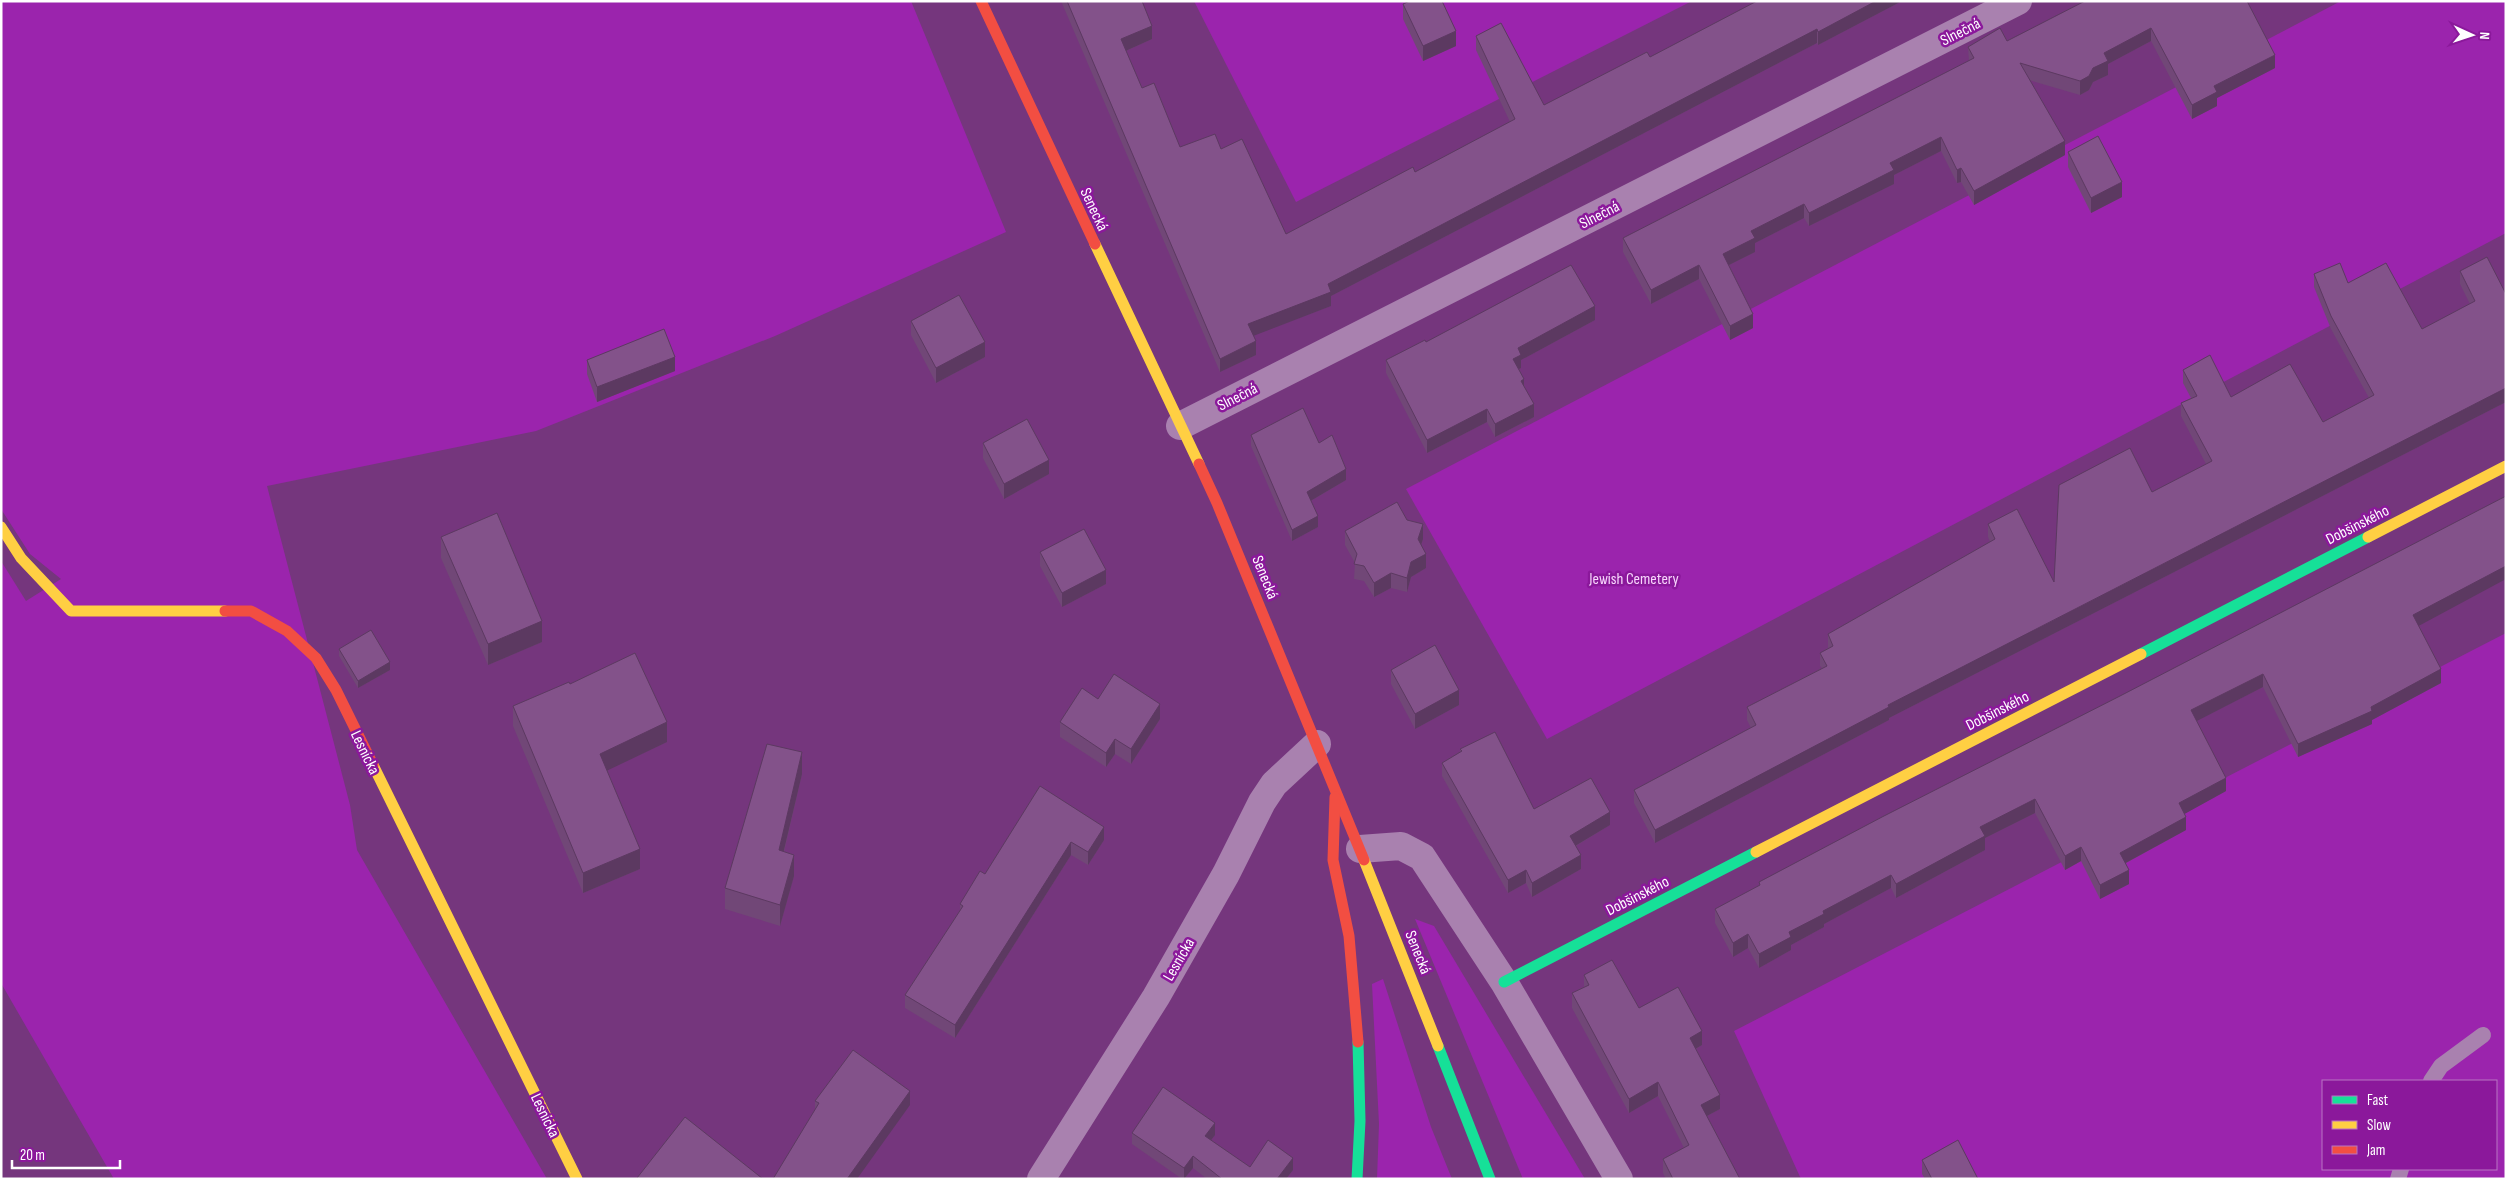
<svg xmlns="http://www.w3.org/2000/svg" width="2507" height="1180" font-family="'Sofia Sans Condensed',sans-serif">
	<style>
		.green { fill: #9b24ad; fill-rule: evenodd }
		.lines { fill: none; stroke-linecap: round; stroke-linejoin: round }
		.lane { stroke: #a981af; stroke-width: 16 }
		.street { stroke: #a981af; stroke-width: 28 }
		.fast { stroke: #16e098; stroke-width: 11 }
		.slow { stroke: #ffcf43; stroke-width: 11 }
		.jam { stroke: #f24e42; stroke-width: 11 }
		.rail { stroke: #a880ad; stroke-width: 4; stroke-dasharray: 9 4; stroke-linecap: butt }
		.wall { fill: #714777 }
		.shaded-wall { fill: #5c3961 }
		.building { fill: #83528a; stroke: #5c3961 }
		.labels { text-anchor: middle; stroke-width: 5; stroke-linejoin: round; paint-order: stroke }
		.street-label { font-size: 16px; fill: #fff; stroke: #8b189b }
		.park-label { font-size: 16px; fill: #f7d6fc; stroke: #8b189b }
	</style>
	<rect width="100%" height="100%" fill="#75367d"/>
	<!-- green -->
	<g class="green">
		<polygon points="1,1 911,1 1006,232 775,336 536,431 267,486 350,805 357,850 547,1179 114,1179 1,983 1,561 26,601 61,579 30,554 1,509"/>
		<polygon points="1194,1 1692,1 1296,202"/>
		<polygon points="2341,1 2506,1 2506,233 1547,739 1406,489"/>
		<path d="M2506,633v546h-705l-67,-148zM2323,1081h173v88h-173z"/>
		<polygon points="1415,919 1434,926 1585,1179 1523,1179"/>
		<polygon points="1383,979 1431,1127 1452,1179 1377,1179 1379,1124 1372,984"/>
	</g>
	<g class="lines">
		<!-- lane -->
		<g class="lane">
			<polyline points="2431,1081 2441,1066 2483,1035"/>
			<polyline points="2398,1179 2401,1169"/>
		</g>
		<!-- street -->
		<g class="street">
			<polyline points="1180,426 2018,1"/>
			<polyline points="1360,849 1401,846 1422,857 1504,982 1619,1179"/>
			<polyline points="1041,1179 1156,997 1226,874 1262,802 1274,784 1317,744"/>
		</g>
		<!-- fast -->
		<g class="fast">
			<polyline points="2141,654 2368,537"/>
			<polyline points="1504,982 1756,852"/>
			<polyline points="1438,1046 1490,1179"/>
			<polyline points="1357,1179 1360,1121 1358,1042"/>
		</g>
		<!-- slow -->
		<g class="slow">
			<polyline points="1095,244 1199,464"/>
			<polyline points="1,527 21,558 71,611 225,611"/>
			<polyline points="2368,537 2506,466"/>
			<polyline points="373,765 577,1179"/>
			<polyline points="1756,852 2141,654"/>
			<polyline points="1364,860 1438,1046"/>
		</g>
		<!-- jam -->
		<g class="jam">
			<polyline points="981,1 1095,244"/>
			<polyline points="1199,464 1217,503 1364,860"/>
			<polyline points="225,611 251,611 287,631 316,658 336,690 373,765"/>
			<polyline points="1335,797 1333,860 1349,936 1358,1042"/>
		</g>
		<!-- rail -->
		<polyline class="rail" points="1,1178 1,1179"/>
	</g>
	<!-- wall -->
	<g class="wall">
		<polygon points="1061,1 1142,1 1152,39 1126,51 1142,88 1180,147 1221,149 1286,234 1415,172 1510,122 1476,50 1476,36 1544,105 1650,57 1902,1 1818,45 1817,43 1331,296 1331,306 1254,335 1256,355 1220,372"/>
		<polygon points="2085,1 2275,68 2217,98 2217,106 2192,119 2151,41 2108,64 2108,75 2093,82 2089,90 2080,95 2029,80 2065,155 1974,205 1961,182 1957,183 1941,151 1894,175 1894,184 1809,226 1804,218 1755,243 1755,252 1729,265 1753,328 1730,340 1699,279 1651,304 1623,252 1623,238 1969,61 1968,47 2007,41"/>
		<polygon points="1403,4 1456,46 1423,61 1403,19"/>
		<polygon points="2068,152 2122,197 2091,213 2068,167"/>
		<polygon points="2487,257 2506,402 1889,718 1889,720 1655,843 1634,803 1634,790 1751,728 1747,720 1747,707 1822,668 1820,666 1820,653 1828,648 1828,634 1990,542 1988,537 1988,524 2054,582 2152,492 2206,464 2181,416 2181,403 2191,398 2183,383 2183,370 2231,397 2323,422 2369,398 2331,329 2314,287 2314,274 2348,283 2422,329 2470,304 2460,284 2460,271"/>
		<polygon points="1595,320 1521,360 1521,368 1519,369 1534,417 1495,437 1487,422 1427,453 1386,373 1386,360 1426,342"/>
		<polygon points="911,321 985,357 936,383 911,335"/>
		<polygon points="587,360 675,371 597,402 587,374"/>
		<polygon points="1251,435 1319,443 1346,480 1311,501 1318,527 1292,541 1251,446"/>
		<polygon points="983,443 1049,474 1004,499 983,458"/>
		<polygon points="1407,520 1423,539 1421,545 1426,568 1411,577 1407,592 1391,588 1374,597 1364,581 1354,579 1355,563 1345,545 1345,531"/>
		<polygon points="441,537 542,642 488,665 441,558"/>
		<polygon points="1040,552 1106,584 1062,607 1040,566"/>
		<polygon points="2419,626 2441,683 2372,720 2372,724 2298,757 2263,687 2196,721 2226,791 2184,814 2186,830 2126,863 2129,884 2100,899 2081,861 2065,870 2035,813 1985,838 1985,850 1896,898 1891,888 1824,924 1824,927 1791,945 1791,950 1759,968 1748,948 1733,957 1715,923 1715,909 1759,886 1759,882 2120,696"/>
		<polygon points="339,649 390,670 358,688 339,656"/>
		<polygon points="1391,670 1459,705 1415,729 1391,684"/>
		<polygon points="570,684 667,742 607,770 640,869 583,893 513,726 513,706"/>
		<polygon points="1098,699 1160,719 1131,764 1115,754 1106,767 1060,737 1060,722"/>
		<polygon points="1460,749 1534,809 1610,825 1576,846 1581,869 1532,897 1526,883 1508,893 1442,776 1442,763 1460,752"/>
		<polygon points="802,774 784,852 794,876 780,926 725,909 725,888"/>
		<polygon points="1040,786 1104,840 1088,865 1071,855 955,1038 905,1008 905,995 960,911 960,904 985,874"/>
		<polygon points="1584,975 1702,1045 1696,1049 1720,1109 1707,1116 1740,1179 1666,1179 1663,1173 1663,1159 1684,1148 1658,1096 1629,1113 1572,1008 1572,993 1584,987"/>
		<polygon points="815,1101 910,1105 815,1109"/>
		<polygon points="1132,1133 1215,1135 1211,1140 1250,1167 1293,1170 1286,1179 1207,1179 1193,1168 1184,1179 1182,1179 1132,1144"/>
		<polygon points="1922,1160 1978,1179 1925,1179 1922,1174"/>
	</g>
	<!-- shaded-wall -->
	<g class="shaded-wall">
		<polygon points="1876,1 1902,1 1818,45 1818,32"/>
		<polygon points="1152,26 1152,39 1121,53 1121,39"/>
		<polygon points="2151,28 2151,41 2108,64 2108,75 2093,82 2089,90 2080,95 2080,81 2093,68 2104,53"/>
		<polygon points="1817,29 1817,43 1331,296 1331,306 1248,338 1248,324 1328,284"/>
		<polygon points="1456,31 1456,46 1423,61 1423,46"/>
		<polygon points="2275,55 2275,68 2217,98 2217,106 2192,119 2192,105 2214,86"/>
		<polygon points="1941,137 1941,151 1894,175 1894,184 1809,226 1809,213 1890,163"/>
		<polygon points="2065,141 2065,155 1974,205 1974,191"/>
		<polygon points="1961,168 1961,182 1957,183 1957,170"/>
		<polygon points="2122,182 2122,197 2091,213 2091,198"/>
		<polygon points="1804,204 1804,218 1755,243 1755,252 1723,268 1723,254 1751,231"/>
		<polygon points="1699,265 1699,279 1651,304 1651,290"/>
		<polygon points="1595,306 1595,320 1521,360 1521,368 1513,372 1513,359 1518,348"/>
		<polygon points="1753,314 1753,328 1730,340 1730,326"/>
		<polygon points="1256,341 1256,355 1220,372 1220,359"/>
		<polygon points="985,342 985,357 936,383 936,368"/>
		<polygon points="675,357 675,371 597,402 597,387"/>
		<polygon points="1524,379 1524,392 1521,381"/>
		<polygon points="2506,388 2506,402 1889,718 1889,720 1655,843 1655,830 1888,705"/>
		<polygon points="1534,404 1534,417 1495,437 1495,424"/>
		<polygon points="1487,409 1487,422 1427,453 1427,440"/>
		<polygon points="1049,460 1049,474 1004,499 1004,484"/>
		<polygon points="1346,469 1346,480 1307,503 1307,492"/>
		<polygon points="1318,516 1318,527 1292,541 1292,530"/>
		<polygon points="1423,524 1423,539 1418,554 1418,539"/>
		<polygon points="1426,554 1426,568 1411,577 1407,592 1407,578 1411,562"/>
		<polygon points="2506,566 2506,579 2413,629 2413,615"/>
		<polygon points="1106,570 1106,584 1062,607 1062,593"/>
		<polygon points="1391,573 1391,588 1374,597 1374,583"/>
		<polygon points="542,621 542,642 488,665 488,644"/>
		<polygon points="390,662 390,670 358,688 358,681"/>
		<polygon points="2441,669 2441,683 2372,720 2372,724 2298,757 2298,744 2371,707"/>
		<polygon points="2263,674 2263,687 2191,724 2191,710"/>
		<polygon points="1459,690 1459,705 1415,729 1415,714"/>
		<polygon points="1160,704 1160,719 1131,764 1131,749"/>
		<polygon points="667,722 667,742 600,774 600,754"/>
		<polygon points="1115,739 1115,754 1106,767 1106,753"/>
		<polygon points="802,752 802,774 779,871 779,850"/>
		<polygon points="2226,778 2226,791 2179,817 2179,803"/>
		<polygon points="2035,799 2035,813 1985,838 1985,850 1896,898 1896,884 1980,827"/>
		<polygon points="1610,812 1610,825 1570,849 1570,836"/>
		<polygon points="2186,817 2186,830 2120,866 2120,853"/>
		<polygon points="1104,827 1104,840 1088,865 1088,852"/>
		<polygon points="1071,842 1071,855 955,1038 955,1025"/>
		<polygon points="2081,847 2081,861 2065,870 2065,856"/>
		<polygon points="640,849 640,869 583,893 583,873"/>
		<polygon points="794,855 794,876 780,926 780,905"/>
		<polygon points="1581,855 1581,869 1532,897 1532,883"/>
		<polygon points="1526,870 1526,883 1508,893 1508,880"/>
		<polygon points="2129,870 2129,884 2100,899 2100,885"/>
		<polygon points="1891,875 1891,888 1824,924 1824,927 1791,945 1791,950 1759,968 1759,954 1789,932 1823,911"/>
		<polygon points="1748,934 1748,948 1733,957 1733,943"/>
		<polygon points="1702,1031 1702,1045 1690,1052 1690,1038"/>
		<polygon points="1658,1082 1658,1096 1629,1113 1629,1099"/>
		<polygon points="910,1091 910,1105 857,1179 847,1179"/>
		<polygon points="1720,1095 1720,1109 1701,1119 1701,1105"/>
		<polygon points="1215,1123 1215,1135 1205,1148 1205,1136"/>
		<polygon points="1193,1156 1193,1168 1184,1179 1184,1168"/>
		<polygon points="1293,1158 1293,1170 1286,1179 1277,1179"/>
	</g>
	<!-- building -->
	<g class="building">
		<polygon points="1067,1 1142,1 1152,26 1121,39 1142,88 1154,83 1180,147 1215,134 1221,149 1242,139 1286,234 1413,167 1415,172 1515,119 1476,36 1501,23 1544,105 1647,52 1650,57 1757,1 1876,1 1818,32 1817,29 1328,284 1331,292 1248,324 1256,341 1220,359"/>
		<polygon points="1410,1 1442,1 1456,31 1423,46 1403,4"/>
		<polygon points="2085,1 2247,1 2275,55 2214,86 2217,92 2192,105 2151,28 2104,53 2108,61 2093,68 2089,76 2080,81 2020,63 2065,141 1974,191 1961,168 1957,170 1941,137 1890,163 1894,170 1809,213 1804,204 1751,231 1755,238 1723,254 1753,314 1730,326 1699,265 1651,290 1623,238 1974,58 1968,47 2000,28 2007,41"/>
		<polygon points="2098,136 2122,182 2091,198 2068,152"/>
		<polygon points="2487,257 2506,294 2506,388 1888,705 1889,707 1655,830 1634,790 1756,725 1747,707 1827,666 1820,653 1833,646 1828,634 1995,539 1988,524 2017,509 2054,582 2059,485 2130,448 2152,492 2212,461 2181,403 2197,396 2183,370 2210,355 2231,397 2290,364 2323,422 2374,395 2331,316 2314,274 2340,263 2348,283 2386,263 2422,329 2475,301 2460,271"/>
		<polygon points="1571,265 1595,306 1518,348 1521,355 1513,359 1524,379 1521,381 1534,404 1495,424 1487,409 1427,440 1386,360 1425,340 1426,342"/>
		<polygon points="959,295 985,342 936,368 911,321"/>
		<polygon points="664,329 675,357 597,387 587,360"/>
		<polygon points="1303,408 1319,443 1332,435 1346,469 1307,492 1318,516 1292,530 1251,435"/>
		<polygon points="1027,419 1049,460 1004,484 983,443"/>
		<polygon points="2506,496 2506,566 2413,615 2441,669 2371,707 2372,711 2298,744 2263,674 2191,710 2226,778 2179,803 2186,817 2120,853 2129,870 2100,885 2081,847 2065,856 2035,799 1980,827 1985,836 1896,884 1891,875 1823,911 1824,914 1789,932 1791,937 1759,954 1748,934 1733,943 1715,909 1760,885 1759,882 1882,817 2120,696"/>
		<polygon points="1397,502 1407,520 1423,524 1418,539 1426,554 1411,562 1407,578 1391,573 1374,583 1364,566 1354,564 1357,554 1345,531"/>
		<polygon points="497,513 542,621 488,644 441,537"/>
		<polygon points="1084,529 1106,570 1062,593 1040,552"/>
		<polygon points="371,630 390,662 358,681 339,649"/>
		<polygon points="1435,645 1459,690 1415,714 1391,670"/>
		<polygon points="635,653 667,722 600,754 640,849 583,873 513,706 569,682 570,684"/>
		<polygon points="1114,674 1160,704 1131,749 1115,739 1106,753 1060,722 1082,688 1098,699"/>
		<polygon points="1495,732 1534,809 1591,778 1610,812 1570,836 1581,855 1532,883 1526,870 1508,880 1442,763 1462,751 1460,749"/>
		<polygon points="767,744 802,752 779,850 794,855 780,905 725,888"/>
		<polygon points="1040,786 1104,827 1088,852 1071,842 955,1025 905,995 963,906 960,904 980,871 985,874"/>
		<polygon points="1612,960 1639,1008 1678,987 1702,1031 1690,1038 1720,1095 1701,1105 1740,1179 1673,1179 1663,1159 1689,1145 1658,1082 1629,1099 1572,993 1589,985 1584,975"/>
		<polygon points="853,1050 910,1091 847,1179 773,1179 819,1103 815,1101"/>
		<polygon points="1163,1087 1215,1123 1205,1136 1250,1167 1268,1140 1293,1158 1277,1179 1222,1179 1193,1156 1184,1168 1132,1133"/>
		<polygon points="685,1117 763,1179 638,1179 637,1178"/>
		<polygon points="1958,1140 1978,1179 1932,1179 1922,1160"/>
	</g>
	<g class="labels">
		<!-- street labels -->
		<g class="street-label">
			<text transform="translate(1960 31) rotate(-27)" y="6">Slnečná</text>
			<text transform="translate(1095 209) rotate(65)" y="6">Senecká</text>
			<text transform="translate(1599 214) rotate(-27)" y="6">Slnečná</text>
			<text transform="translate(1237 396) rotate(-27)" y="6">Slnečná</text>
			<text transform="translate(2357 524) rotate(-27)" y="6">Dobšinského</text>
			<text transform="translate(1266 577) rotate(68)" y="6">Senecká</text>
			<text transform="translate(1997 710) rotate(-27)" y="6">Dobšinského</text>
			<text transform="translate(366 752) rotate(64)" y="6">Lesnícka</text>
			<text transform="translate(1637 895) rotate(-27)" y="6">Dobšinského</text>
			<text transform="translate(1419 952) rotate(68)" y="6">Senecká</text>
			<text transform="translate(1178 959) rotate(-60)" y="6">Lesnícka</text>
			<text transform="translate(546 1115) rotate(64)" y="6">Lesnícka</text>
		</g>
		<!-- park labels -->
		<g class="park-label">
			<text x="1634" y="584">Jewish Cemetery</text>
		</g>
	</g>
	<!-- border -->
	<rect width="2507" height="1180" fill="none" stroke="#ffffff" stroke-width="5"/>
	<!-- legend -->
	<rect x="2322" y="1080" width="175" height="90" fill="#8b189b" stroke="#b974c3"/>
	<rect x="2332" y="1096" width="25" height="8" fill="#16e098" stroke="#b974c3"/>
	<text x="2367" y="1105" font-size="15" fill="#ffffff">Fast</text>
	<rect x="2332" y="1121" width="25" height="8" fill="#ffcf43" stroke="#b974c3"/>
	<text x="2367" y="1130" font-size="15" fill="#ffffff">Slow</text>
	<rect x="2332" y="1146" width="25" height="8" fill="#f24e42" stroke="#b974c3"/>
	<text x="2367" y="1155" font-size="15" fill="#ffffff">Jam</text>
	<!-- north arrow -->
	<g transform="translate(2472 35) rotate(93)" stroke="#8b189b" stroke-width="4" paint-order="stroke">
	<path d="M0-4L9 19L0 12L-9 19Z" fill="#ffffff"/>
	<text y="-8" font-size="14" font-weight="bold" text-anchor="middle" fill="#ffffff">N</text>
	</g>
	<!-- scale -->
	<path d="M12 1160v8h108v-8" fill="none" stroke="#ffffff" stroke-width="2.5"/>
	<text x="20" y="1160" font-size="15" fill="#ffffff" stroke="#8b189b" stroke-width="4" paint-order="stroke">20 m</text>
</svg>
